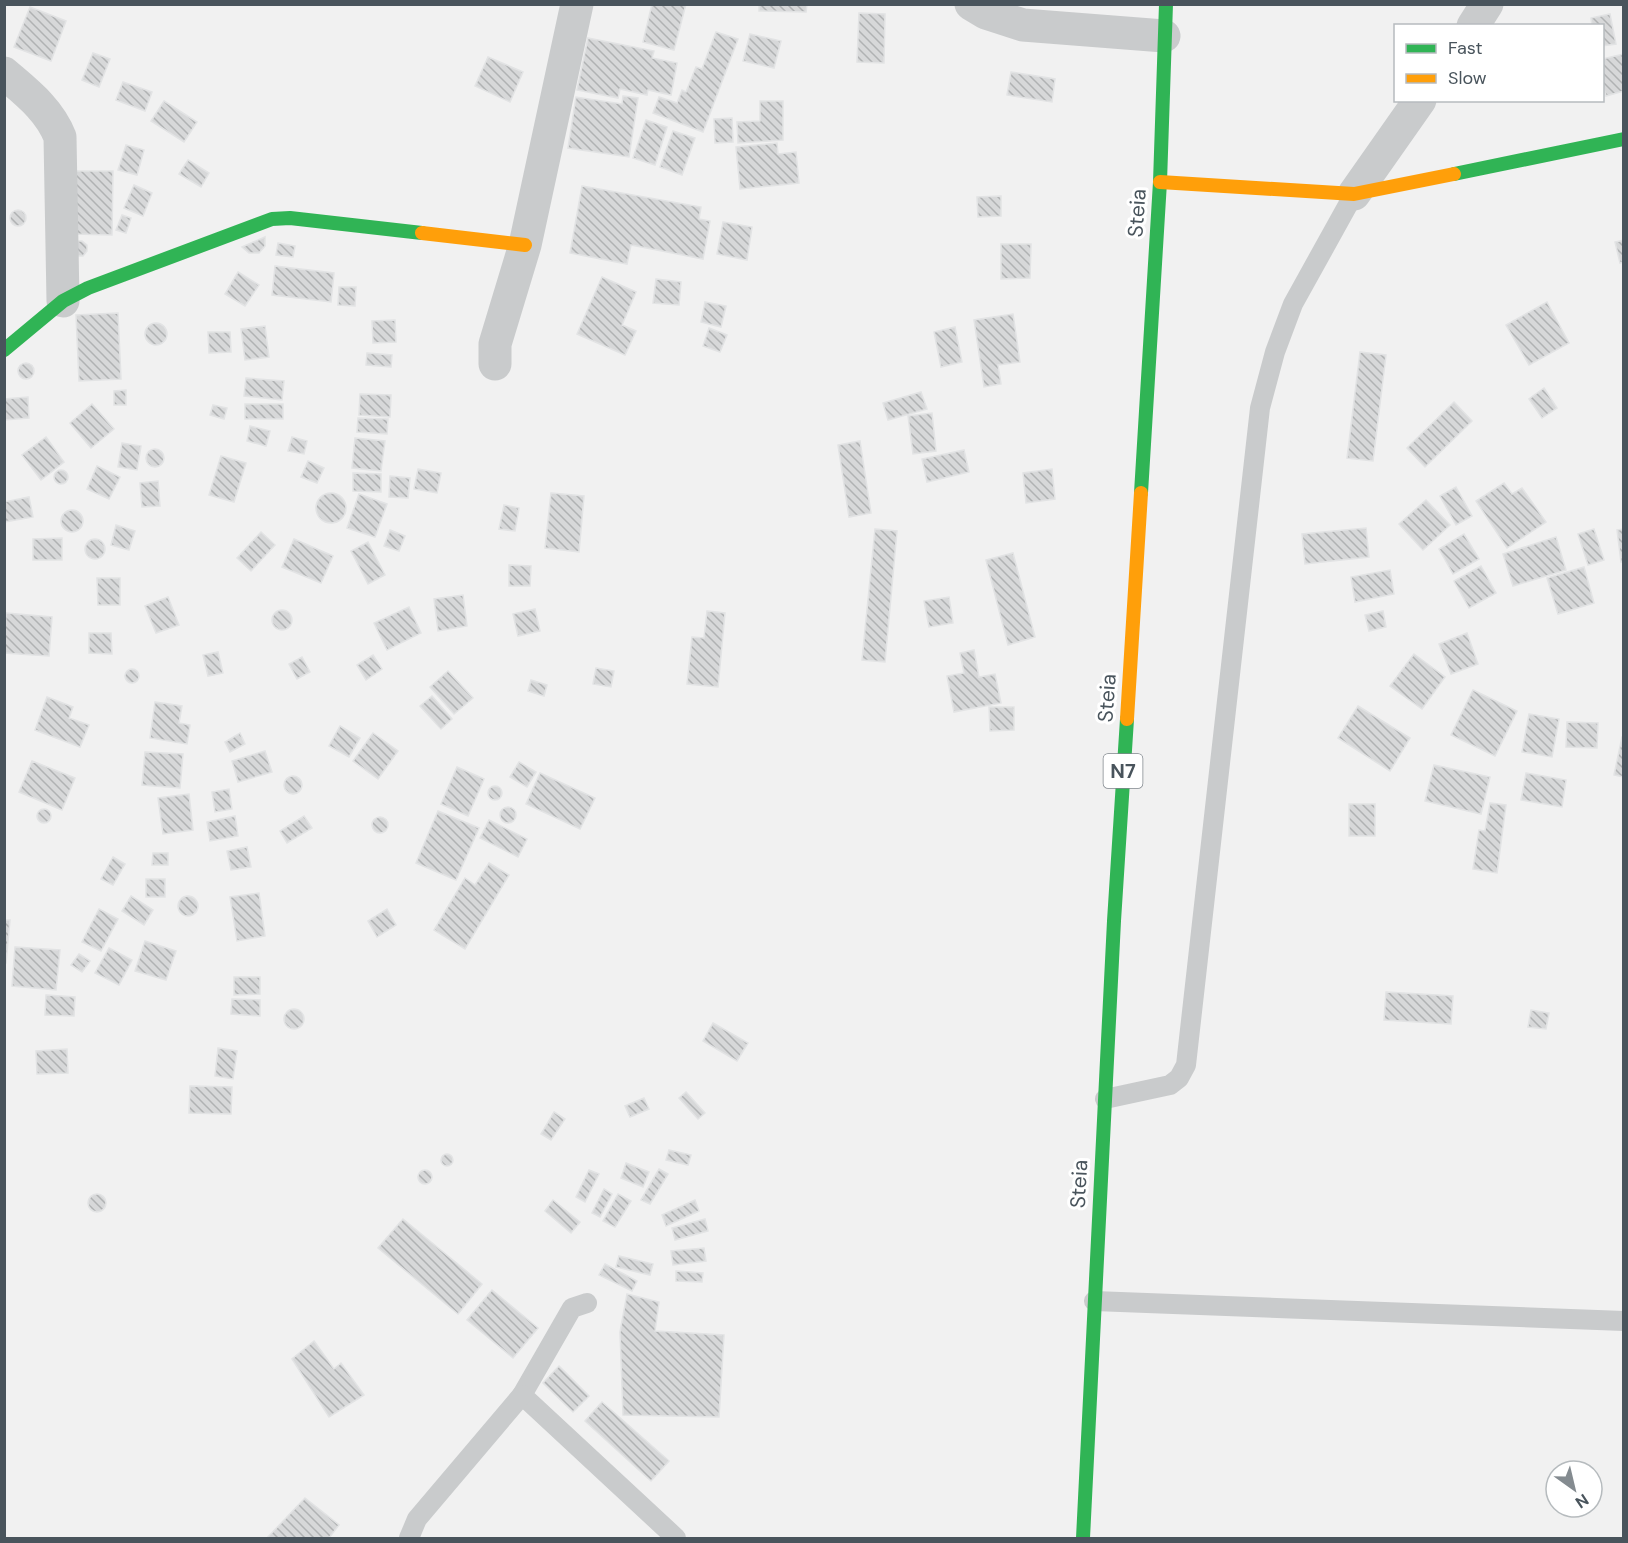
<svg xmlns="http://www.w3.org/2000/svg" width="1628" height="1543" font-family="'DM Sans',sans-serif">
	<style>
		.building { fill: url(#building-back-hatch); stroke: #e2e3e4; stroke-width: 1.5 }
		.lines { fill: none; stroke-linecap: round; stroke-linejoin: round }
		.lane { stroke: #c9cbcc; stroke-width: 20 }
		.street { stroke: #c9cbcc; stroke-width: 33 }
		.fast { stroke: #30b455; stroke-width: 14 }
		.slow { stroke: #ff9f0a; stroke-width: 14 }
		.labels { text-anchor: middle; stroke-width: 6; stroke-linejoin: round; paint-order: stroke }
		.shield { fill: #fff; stroke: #80878d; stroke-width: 1.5 }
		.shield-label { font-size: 20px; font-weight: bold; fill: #49545c }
		.street-label { font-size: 21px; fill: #49545c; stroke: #fff }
	</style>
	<defs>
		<pattern id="building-back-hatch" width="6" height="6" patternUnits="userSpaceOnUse" patternTransform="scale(1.5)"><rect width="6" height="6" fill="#d7d8d9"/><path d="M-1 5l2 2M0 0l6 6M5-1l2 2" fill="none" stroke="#b0b2b3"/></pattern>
	</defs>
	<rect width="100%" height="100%" fill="#f1f1f1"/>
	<!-- building -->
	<g class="building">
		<polygon points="652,4 686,4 674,50 643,42"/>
		<polygon points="759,4 807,4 806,12 759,11"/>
		<polygon points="30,7 66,21 51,61 14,47"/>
		<polygon points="859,13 885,14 884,63 857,62"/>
		<polygon points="1610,14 1616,44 1602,46 1602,26 1592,26 1591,18"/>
		<polygon points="716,32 738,39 703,132 653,113 659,97 677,103 682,90 686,92 696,67 702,69"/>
		<polygon points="750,34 781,41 774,68 743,61"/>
		<polygon points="588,38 654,51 652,58 677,63 671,95 648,90 647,95 620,89 618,98 577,90"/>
		<polygon points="93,53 110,59 99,87 82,80"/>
		<polygon points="1624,54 1624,91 1606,96 1602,82 1602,59"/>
		<polygon points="488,57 523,72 510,102 475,86"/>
		<polygon points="1011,72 1055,79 1052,102 1007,95"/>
		<polygon points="123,82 152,92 145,111 116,100"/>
		<polygon points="623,96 638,98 629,157 568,148 576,97 622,104"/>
		<polygon points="164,101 197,122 184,142 151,121"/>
		<polygon points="760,101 783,101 783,140 738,143 737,122 760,121"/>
		<polygon points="732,118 733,142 715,143 714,119"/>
		<polygon points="646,120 667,127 655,165 633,158"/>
		<polygon points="673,131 695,138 682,175 660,167"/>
		<polygon points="777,143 778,154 796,152 799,183 740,189 736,147"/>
		<polygon points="126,145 144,150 137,175 118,170"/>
		<polygon points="188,160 209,173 201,187 179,174"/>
		<polygon points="76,171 113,171 112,235 75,234"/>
		<polygon points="134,185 152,193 143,216 124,208"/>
		<polygon points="582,186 701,207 699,219 710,221 703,259 631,245 627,264 570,253"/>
		<polygon points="1001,196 1001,216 978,217 977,197"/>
		<circle cx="18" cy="218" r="8"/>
		<polygon points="122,215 131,218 126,233 116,230"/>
		<polygon points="723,222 752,227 747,260 717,254"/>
		<polygon points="265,237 265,246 259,253 249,253 242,247"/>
		<polygon points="1624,240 1624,262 1620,263 1615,242"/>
		<polygon points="76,241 82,241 87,245 87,251 83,256 76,256"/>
		<polygon points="278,243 295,246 293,257 276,255"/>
		<polygon points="1001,244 1031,244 1030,278 1001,279"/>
		<polygon points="275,266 334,273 331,302 272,295"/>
		<polygon points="238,272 259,285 245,306 225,294"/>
		<polygon points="602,277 636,292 622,325 636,331 625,355 577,334"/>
		<polygon points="656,279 681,282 679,305 653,303"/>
		<polygon points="339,287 356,287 355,306 338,305"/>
		<polygon points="705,302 726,306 721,327 701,322"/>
		<polygon points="1547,302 1569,343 1529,365 1506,325"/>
		<polygon points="118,313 121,379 79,381 76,315"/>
		<polygon points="1013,314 1020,362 998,365 1001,384 984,387 974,320"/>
		<polygon points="395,320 396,342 373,343 372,321"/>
		<circle cx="156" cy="334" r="11"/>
		<polygon points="265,326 269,357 245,360 241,329"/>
		<polygon points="955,327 962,362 941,367 934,332"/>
		<polygon points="709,328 727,335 720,352 703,346"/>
		<polygon points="208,332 230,332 231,352 209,353"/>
		<polygon points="1360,352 1386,355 1373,461 1347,458"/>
		<polygon points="367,353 392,355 391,367 366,365"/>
		<circle cx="26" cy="371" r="8"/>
		<polygon points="246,378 284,381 282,400 244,396"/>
		<polygon points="1544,388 1557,408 1542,418 1529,399"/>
		<polygon points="126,390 126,405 114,405 114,391"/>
		<polygon points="921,392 927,409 888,420 883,403"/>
		<polygon points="360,394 391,395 390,417 359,415"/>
		<polygon points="28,397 29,418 4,420 4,399"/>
		<polygon points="1454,402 1472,421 1425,467 1407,448"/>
		<polygon points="92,404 114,429 91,448 70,423"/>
		<rect x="245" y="404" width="38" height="15"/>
		<polygon points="213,405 227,408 224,419 210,415"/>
		<polygon points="932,413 936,451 913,454 908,416"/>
		<polygon points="358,418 388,419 387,434 357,432"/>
		<polygon points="250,426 270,431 266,446 247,441"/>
		<polygon points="46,437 64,462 41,480 22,455"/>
		<polygon points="292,437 307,441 304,454 288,451"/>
		<polygon points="355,438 385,441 381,471 352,468"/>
		<polygon points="860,441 871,513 849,517 838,445"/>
		<polygon points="122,443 141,446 137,470 118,467"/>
		<circle cx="155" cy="458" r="9"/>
		<polygon points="964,450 969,472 927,482 922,459"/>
		<polygon points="221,456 246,463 234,502 209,495"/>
		<polygon points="308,461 324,468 317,483 301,477"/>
		<polygon points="97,466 120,477 109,499 87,489"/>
		<polygon points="418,469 441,473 437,493 414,489"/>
		<polygon points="1052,469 1055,499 1026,503 1023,473"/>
		<circle cx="61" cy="477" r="7"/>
		<polygon points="353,473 381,474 381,492 353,491"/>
		<polygon points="390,476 410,478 408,498 389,497"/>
		<polygon points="158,481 160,506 142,507 140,483"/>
		<polygon points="1504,483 1512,494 1522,488 1546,522 1507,548 1476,501"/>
		<polygon points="1456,487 1472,516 1456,525 1440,496"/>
		<circle cx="331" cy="508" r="15"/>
		<polygon points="551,493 584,496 579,552 545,548"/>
		<polygon points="359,494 387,504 375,537 347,528"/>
		<polygon points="29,497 33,517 4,522 4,502"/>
		<polygon points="1426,500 1450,525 1423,550 1399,524"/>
		<polygon points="504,505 519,508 515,531 499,529"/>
		<circle cx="72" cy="521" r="11"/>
		<polygon points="116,525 135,531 129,550 111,545"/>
		<polygon points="1366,528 1369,557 1305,564 1302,534"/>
		<polygon points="875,529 897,531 885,662 862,660"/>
		<polygon points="1594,529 1604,560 1588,565 1578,534"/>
		<polygon points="1624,529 1624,562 1621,562 1617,530"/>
		<polygon points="390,530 405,536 399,551 384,546"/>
		<polygon points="261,532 275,545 251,571 237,558"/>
		<polygon points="1464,534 1479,559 1453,574 1439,549"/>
		<polygon points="1556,537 1566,570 1513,586 1503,554"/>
		<polygon points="62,538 62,560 33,560 33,539"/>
		<polygon points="294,539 333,556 321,583 282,567"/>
		<circle cx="95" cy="549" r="10"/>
		<polygon points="368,542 385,575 368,584 351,551"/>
		<polygon points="1013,553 1035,637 1008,645 986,560"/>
		<polygon points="509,565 531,566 530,586 509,586"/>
		<polygon points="1481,566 1496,593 1469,608 1454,581"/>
		<polygon points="1584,567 1594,603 1558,614 1547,578"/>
		<polygon points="1390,570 1394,594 1355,602 1351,577"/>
		<polygon points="97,578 120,578 120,605 98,605"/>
		<polygon points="463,595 467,626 438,631 434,599"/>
		<polygon points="168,597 179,625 156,633 145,606"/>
		<polygon points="949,597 953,623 929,627 924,601"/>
		<polygon points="409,607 421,633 387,650 374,623"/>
		<polygon points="535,609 540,631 518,636 513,614"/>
		<circle cx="282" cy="620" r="10"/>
		<polygon points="707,611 725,613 718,687 687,684 692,637 704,638"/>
		<polygon points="1383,611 1386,627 1369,631 1365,615"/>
		<polygon points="6,613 52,617 49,656 4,653"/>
		<polygon points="89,633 111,633 112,654 89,653"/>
		<polygon points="1467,633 1478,664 1451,674 1439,644"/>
		<polygon points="974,650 979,677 995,674 1001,703 954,712 947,676 964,673 960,653"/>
		<polygon points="218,652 223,673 208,676 203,655"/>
		<polygon points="1414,654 1445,677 1422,709 1390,686"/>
		<polygon points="373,655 382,669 366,680 357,665"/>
		<polygon points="302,657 310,672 297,679 289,664"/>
		<polygon points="596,668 614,671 611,687 593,684"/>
		<circle cx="132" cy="676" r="7"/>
		<polygon points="448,671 473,698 454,714 430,687"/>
		<polygon points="531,680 547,685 544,696 528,691"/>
		<polygon points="1473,690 1517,711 1495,756 1451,735"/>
		<polygon points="432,696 452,719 441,729 420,706"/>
		<polygon points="47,697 73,707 69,718 89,725 80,747 35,730"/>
		<polygon points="155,702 182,706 179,723 190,725 187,744 150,738"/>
		<polygon points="1358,706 1410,738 1390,771 1338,738"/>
		<polygon points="989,707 1014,707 1014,730 990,731"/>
		<polygon points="1529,714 1559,719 1552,757 1522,752"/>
		<polygon points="1567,722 1598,723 1597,748 1566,747"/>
		<polygon points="340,726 360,738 349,757 329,746"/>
		<polygon points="240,733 245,744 230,752 225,742"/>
		<polygon points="373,733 398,751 378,779 353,761"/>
		<polygon points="1622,737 1624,737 1624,777 1614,775"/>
		<polygon points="265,751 272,772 238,782 232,761"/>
		<polygon points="145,752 183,754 180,788 142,785"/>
		<polygon points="32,761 75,778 62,810 19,792"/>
		<polygon points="519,762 536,772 527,787 510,777"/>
		<polygon points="1434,765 1490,777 1481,814 1425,801"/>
		<polygon points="457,767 484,779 468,816 441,804"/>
		<polygon points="540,773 595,798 580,829 526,804"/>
		<polygon points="1526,773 1566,780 1562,807 1521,800"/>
		<circle cx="293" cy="785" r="9"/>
		<circle cx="495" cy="793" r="7"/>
		<polygon points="229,789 232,809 215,812 212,792"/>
		<polygon points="189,794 193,830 163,834 158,798"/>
		<polygon points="1490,803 1506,805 1497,873 1473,869 1479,830 1485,831"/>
		<rect x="1349" y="804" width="26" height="32"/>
		<circle cx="508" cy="815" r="8"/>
		<circle cx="44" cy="816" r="7"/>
		<polygon points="438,811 479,828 456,880 416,863"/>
		<polygon points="235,816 238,836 210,841 207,822"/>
		<polygon points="304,816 312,828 287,843 280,831"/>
		<circle cx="380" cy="825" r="8"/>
		<polygon points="489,820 527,839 518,857 480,838"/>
		<polygon points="247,847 251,867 231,870 227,851"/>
		<polygon points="153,853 168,853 168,865 152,865"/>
		<polygon points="113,857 125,864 113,885 101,879"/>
		<polygon points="489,863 509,875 465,949 434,930 465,878 475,885"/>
		<rect x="146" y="879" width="19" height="18"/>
		<polygon points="259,893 265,936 237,941 230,897"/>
		<circle cx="188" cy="906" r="10"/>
		<polygon points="131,896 153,910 144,925 122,911"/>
		<polygon points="99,909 118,919 101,951 82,942"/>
		<polygon points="387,909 396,925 377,937 368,921"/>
		<polygon points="4,920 10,920 6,963 4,963"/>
		<polygon points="145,941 176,951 166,980 135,971"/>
		<polygon points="15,947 60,950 56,990 12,986"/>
		<polygon points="109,948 132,960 119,985 95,973"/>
		<polygon points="79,954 90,961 82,972 71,965"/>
		<polygon points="234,977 260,977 260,994 234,995"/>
		<polygon points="1386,992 1453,996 1451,1024 1384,1020"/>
		<polygon points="46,995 75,997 74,1016 45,1015"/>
		<polygon points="232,999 260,1000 260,1016 231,1014"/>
		<circle cx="294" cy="1019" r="10"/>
		<polygon points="1531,1010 1549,1013 1546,1029 1528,1027"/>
		<polygon points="713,1023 748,1043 737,1061 703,1041"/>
		<polygon points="218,1048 237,1051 233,1079 215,1076"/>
		<polygon points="67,1049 68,1073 37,1074 36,1051"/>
		<polygon points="190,1086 232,1087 231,1114 189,1113"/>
		<polygon points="686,1092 705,1113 698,1119 679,1098"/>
		<polygon points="644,1098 649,1109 630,1117 625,1106"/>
		<polygon points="554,1112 565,1119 551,1140 541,1134"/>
		<polygon points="669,1150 691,1155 688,1165 666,1160"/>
		<circle cx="447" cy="1160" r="6"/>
		<polygon points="626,1163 649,1172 643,1187 621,1178"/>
		<polygon points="659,1169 668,1174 650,1204 641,1200"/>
		<polygon points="589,1170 599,1174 585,1202 576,1197"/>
		<circle cx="425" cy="1177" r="7"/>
		<polygon points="604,1189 612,1194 600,1217 592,1213"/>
		<circle cx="97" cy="1203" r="9"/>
		<polygon points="618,1194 631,1201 615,1227 603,1221"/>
		<polygon points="553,1200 580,1222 571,1233 545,1211"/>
		<polygon points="695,1200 699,1211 666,1226 662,1215"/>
		<polygon points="403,1219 482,1284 458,1314 378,1248"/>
		<polygon points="705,1219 708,1231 675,1240 672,1228"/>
		<polygon points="704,1248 706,1261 673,1265 671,1251"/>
		<polygon points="619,1256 653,1264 650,1275 616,1267"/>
		<polygon points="605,1264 637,1281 632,1291 599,1275"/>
		<polygon points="676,1271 703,1273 702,1282 676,1281"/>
		<polygon points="492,1290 538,1328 513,1358 467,1320"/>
		<polygon points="627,1294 659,1302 655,1331 724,1335 719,1417 623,1415 620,1332"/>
		<polygon points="314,1341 334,1369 341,1363 364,1395 329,1417 292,1359"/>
		<polygon points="559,1366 589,1396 573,1412 543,1383"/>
		<polygon points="602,1402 669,1461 651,1481 585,1421"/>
		<polygon points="305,1498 339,1525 329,1538 267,1538"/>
	</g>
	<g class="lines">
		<!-- lane -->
		<g class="lane">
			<polyline points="1105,1099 1170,1085 1179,1078 1186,1065 1260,408 1275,352 1293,304 1354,194"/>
			<polyline points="1094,1301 1624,1321"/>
			<polyline points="587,1303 572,1308 522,1395 676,1538"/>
			<polyline points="409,1538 417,1519 522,1395"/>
		</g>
		<!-- street -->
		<g class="street">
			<polyline points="971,4 986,13 1023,25 1164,36"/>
			<polyline points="1473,26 1487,4"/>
			<path d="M4,73c22,19 45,36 56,64l3,164"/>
			<polyline points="1354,194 1420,100"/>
			<polyline points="495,364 495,344 525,245 577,4"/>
		</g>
		<!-- fast -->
		<g class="fast">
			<polyline points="1454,174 1624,139"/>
			<polyline points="4,350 63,301 88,288 272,219 290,218 422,233"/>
			<polyline points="1141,493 1160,182 1166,4"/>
			<polyline points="1083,1538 1114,921 1127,719"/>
		</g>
		<!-- slow -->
		<g class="slow">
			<polyline points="1160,182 1354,194 1454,174"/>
			<polyline points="422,233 525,245"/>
			<polyline points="1127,719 1141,493"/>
		</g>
	</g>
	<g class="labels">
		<!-- shield labels -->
		<rect class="shield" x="1103.5" y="754" width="39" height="34" rx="4.5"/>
		<g class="shield-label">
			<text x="1123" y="778">N7</text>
		</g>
		<!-- street labels -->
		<g class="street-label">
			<text transform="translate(1137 213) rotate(-86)" y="7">Steia</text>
			<text transform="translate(1107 698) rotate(-86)" y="7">Steia</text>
			<text transform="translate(1079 1184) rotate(-87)" y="7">Steia</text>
		</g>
	</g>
	<!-- border -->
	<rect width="1628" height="1543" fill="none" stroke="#49545c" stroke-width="12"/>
	<!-- legend -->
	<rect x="1394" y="24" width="210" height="78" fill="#ffffff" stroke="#b6bbbe" stroke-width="1.5"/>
	<rect x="1406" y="44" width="30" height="9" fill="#30b455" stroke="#b6bbbe" stroke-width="1.5"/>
	<text x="1448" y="54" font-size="18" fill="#49545c">Fast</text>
	<rect x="1406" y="74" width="30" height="9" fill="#ff9f0a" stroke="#b6bbbe" stroke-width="1.5"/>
	<text x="1448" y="84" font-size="18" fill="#49545c">Slow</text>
	<!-- north arrow -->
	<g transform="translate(1574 1489) rotate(146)"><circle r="28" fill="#ffffff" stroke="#b6bbbe" stroke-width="1.5"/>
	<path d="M0-4.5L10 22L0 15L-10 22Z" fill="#848b90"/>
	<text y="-9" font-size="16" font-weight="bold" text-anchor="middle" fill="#49545c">N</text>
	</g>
</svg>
